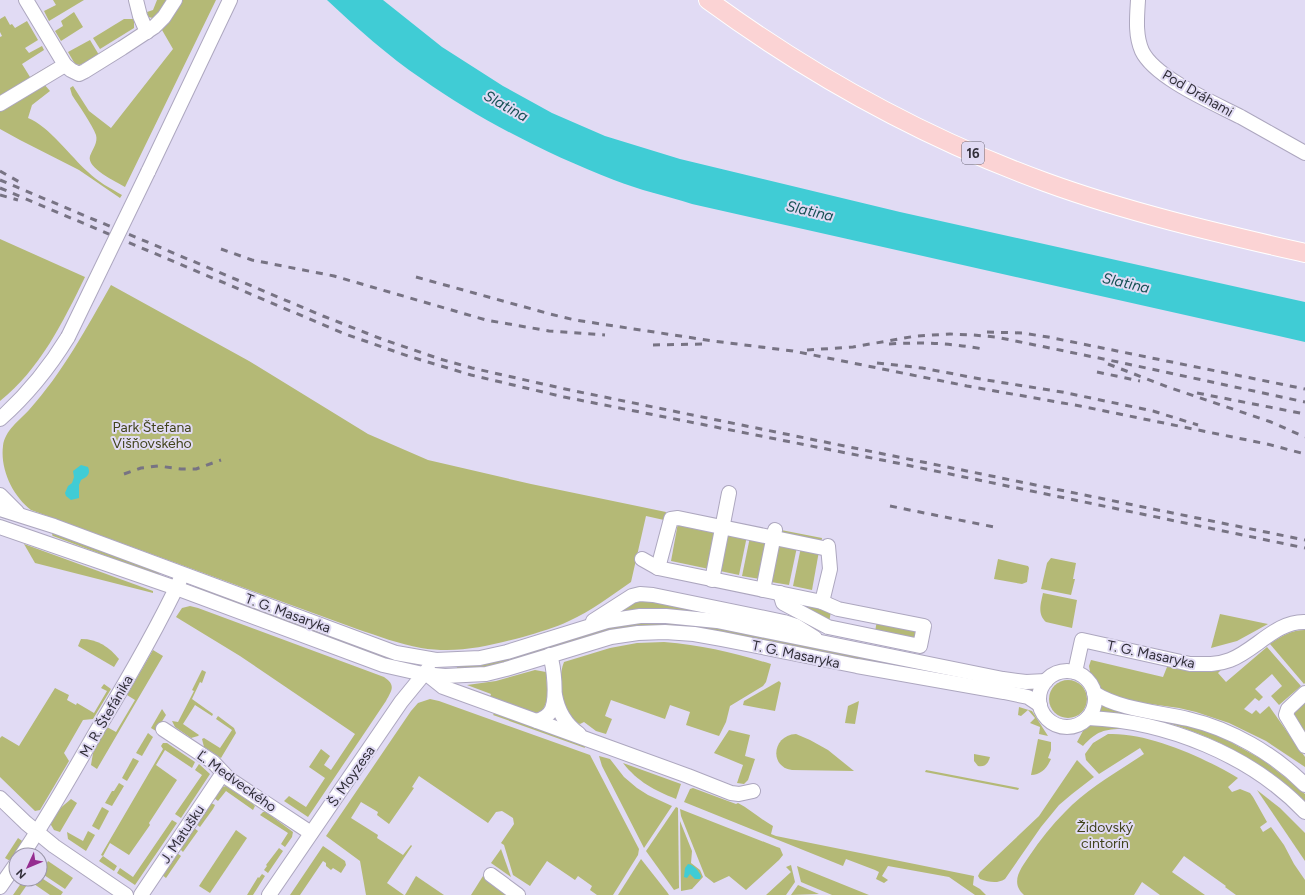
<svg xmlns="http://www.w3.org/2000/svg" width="1305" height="895" font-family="Figtree,sans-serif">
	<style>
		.green { fill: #b4b976 }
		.water { fill: #40ccd5 }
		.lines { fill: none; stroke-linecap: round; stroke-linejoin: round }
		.minor-casing { stroke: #ada7bf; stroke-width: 16 }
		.major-casing { stroke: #fff; stroke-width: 20 }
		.minor { stroke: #fff; stroke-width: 14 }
		.major { stroke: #fbd3d4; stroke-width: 18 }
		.rail { stroke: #777383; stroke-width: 3; stroke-dasharray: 7 7; stroke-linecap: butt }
		.minor-bridge-casing { stroke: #ada7bf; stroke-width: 16; stroke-linecap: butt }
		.minor-bridge { stroke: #fff; stroke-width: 14 }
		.labels { text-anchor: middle; stroke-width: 4; stroke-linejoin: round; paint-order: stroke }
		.shield { fill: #e1dbf4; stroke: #666371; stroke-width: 1 }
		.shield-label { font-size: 13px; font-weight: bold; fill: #312f39 }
		.street-label { font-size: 14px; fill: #312f39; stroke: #e1dbf4 }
		.park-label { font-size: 14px; fill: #41431c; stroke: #e1dbf4 }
		.water-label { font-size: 15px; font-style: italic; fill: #165054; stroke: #e1dbf4 }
	</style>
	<rect width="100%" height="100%" fill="#e1dbf4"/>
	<!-- green -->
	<g class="green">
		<polygon points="53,0 84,0 49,21 44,11 56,5"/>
		<polygon points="157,0 168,0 165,6 153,18 148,17 147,12 153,10"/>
		<path d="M181,0h35l-91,187c-8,-5 -39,-19 -35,-31 3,-8 8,-13 6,-21 -4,-11 -17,-29 -24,-40l-2,-7 3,-2 16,25 22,17 62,-79 -11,-19 16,-21z"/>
		<polygon points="74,12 83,27 61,41 55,31 63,26 61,21"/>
		<polygon points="5,16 10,25 12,24 15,28 27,21 38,40 25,48 29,53 42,46 44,50 22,64 30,77 52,64 54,66 0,97 0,37 2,36 0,32 0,19"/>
		<polygon points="124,19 134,19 134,28 100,49 93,38"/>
		<polygon points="90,40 99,55 80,65 75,64 68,52"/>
		<path d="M43,83l7,8 -18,14 -4,13c21,8 43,39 60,54 10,10 22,16 34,23l-2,3 -41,-28 -59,-30 -20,-11v-19z"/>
		<path d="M0,239l85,38c-22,45 -45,92 -85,124z"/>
		<path d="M111,285l138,76 119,73 60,26 103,24 135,28 -2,8 -18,-4 -15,66c-20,14 -40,29 -62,39 -14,7 -30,11 -46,16 -35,9 -65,17 -102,11 -22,-4 -43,-12 -64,-19l-326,-119c-18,-14 -31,-40 -28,-64 2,-16 16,-25 26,-36 34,-38 57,-81 82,-125z"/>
		<polygon points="678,523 717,530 709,569 671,561"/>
		<polygon points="781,530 822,538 821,544 780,536"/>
		<polygon points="53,533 159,572 160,573 157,575 53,536 52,535"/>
		<polygon points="727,533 747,536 739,575 720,571"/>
		<polygon points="750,537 768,541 760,579 742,576"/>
		<polygon points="778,543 797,547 789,585 771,582"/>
		<polygon points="24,544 153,591 153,593 35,563"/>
		<polygon points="801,547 819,551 812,590 793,586"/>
		<polygon points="1051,558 1076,563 1073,579 1075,579 1071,595 1041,589 1047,563"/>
		<polygon points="998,559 1028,566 1029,568 1027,582 1022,584 994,579"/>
		<polygon points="197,586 394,659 391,661 195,588"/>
		<path d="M1043,593l34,7 -5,28 -26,-6c-9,-8 -5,-19 -3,-29z"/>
		<polygon points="643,599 790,628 621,613 624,606"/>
		<polygon points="787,602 831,611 829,623"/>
		<path d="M190,606l8,2 186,69c12,8 8,13 2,24l-78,116 -24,-16 5,-5 17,11 19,-29 -16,-11 12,-18 9,7 -6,9 7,5 24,-36 -115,-78 -64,-39 6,-9z"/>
		<polygon points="1220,614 1263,623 1268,624 1237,641 1211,648"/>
		<polygon points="877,620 922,629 919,641 875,632"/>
		<polygon points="637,622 667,622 706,625 1035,688 1036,691 1035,694 705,630 550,650 485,668 456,669 458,666 484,663 609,627"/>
		<path d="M1305,630v53l-1,1 -34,-40c11,-8 22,-14 35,-14z"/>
		<path d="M81,639c17,0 28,8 38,20l-5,8 -36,-21z"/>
		<path d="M664,642c39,3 70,11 107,22l-5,18 -3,4 -33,20 -4,16 -7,14 -33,-11 4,-13 -20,-7 -5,14 -54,-19 -6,16 7,3 -6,15 -10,-3 -12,-9 -4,2c-20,-8 -23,-45 -16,-62l46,-14 27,-5z"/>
		<polygon points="1267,647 1301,686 1279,705 1271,696 1282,686 1272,674 1255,689 1263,697 1259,701 1255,698 1244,709 1252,714 1256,710 1260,714 1269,706 1305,757 1305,767 1266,741 1229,723 1196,712 1179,708 1115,699 1098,688 1095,684 1090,672 1089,666 1091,660 1163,677 1167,667 1170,666 1224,667 1218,673 1226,682"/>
		<polygon points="153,650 163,656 97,769 91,765 93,753 107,727 116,732 135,700 127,695"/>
		<polygon points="202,670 206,672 202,683 200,682 192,699 213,714 212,716 195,705 183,724 199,735 198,736 191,738 175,727 172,721 178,722 194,691 192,690"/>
		<path d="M535,670l11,2c0,12 7,42 -14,41l-41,-15 -1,-1 1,-3 -24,-9 29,-4z"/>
		<circle cx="1068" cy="699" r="19"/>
		<polygon points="779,681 781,683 775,711 743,705 744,701"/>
		<polygon points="104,684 111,689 93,719 83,720 64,753 69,761 40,810 35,811 0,777 0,738 2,736 19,746 55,688 69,695 67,700 76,705 77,703 94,713 107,691 101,688"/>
		<polygon points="430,699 439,701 590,755 639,849 638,855 613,895 597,895 590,890 592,886 578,876 575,880 547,861 530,886 513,875 504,845 501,843 514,824 513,818 502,811 496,812 488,823 419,776 412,787 414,788 389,824 377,815 378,812 361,802 351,818 378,835 377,838 403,855 411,845 412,846 387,883 404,895 366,895 360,861 326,836 411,711 418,703"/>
		<polygon points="1303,700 1305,702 1305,740 1290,718"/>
		<polygon points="859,701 855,724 845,723 848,706"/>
		<path d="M1101,704l94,23 23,8 45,25 27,21 15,13v8c-48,-50 -136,-89 -205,-90l-1,-2z"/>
		<polygon points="1019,707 1032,711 1048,736 1039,734 1040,727 1030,723 1035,718 1028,710 1021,716 1018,715"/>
		<polygon points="162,709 166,715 156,731 151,728"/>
		<polygon points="495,712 584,745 585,748 493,715"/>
		<polygon points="218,716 234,728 236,733 221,758 204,747 202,739 204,738 220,748 232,730 216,719"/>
		<path d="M1093,724l17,2 14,3c-20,0 -27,2 -41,17l-6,-4 7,-13z"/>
		<polygon points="729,730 750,735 745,756 755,759 748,780 744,784 737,783 743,765 714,753"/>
		<polygon points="148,733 153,737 142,756 136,753"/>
		<path d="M796,734l14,6 18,10 26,21 -62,-1c-23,-3 -20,-35 4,-36z"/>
		<path d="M1108,734c40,-2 97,24 130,44l-10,9 4,5 8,-3 10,4 3,4 14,25 -7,5 3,5 8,-5 13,18 10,19 11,16v15h-69l-11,-8 1,-1 -42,-30 -12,16 33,23h-45l-18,-13 -8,13h-110c-15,-13 -2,-28 6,-40 10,-15 22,-30 35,-43 22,-23 52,-40 79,-58l-4,-6 -41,26 -13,-14 -1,-6 8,-11z"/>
		<path d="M1038,739l13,3v8l-3,8 3,1c-4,9 -10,16 -20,16z"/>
		<polygon points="163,743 167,743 195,762 192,768 165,750 156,765 177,780 149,823 150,825 129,855 110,843 103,856 117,866 114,871 99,861 103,856 101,855 163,749 161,746"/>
		<path d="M974,754l16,3c-2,7 -5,10 -12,9l-4,-5z"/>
		<polygon points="599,756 610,759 624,777 637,788 648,795 672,806 644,848 602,766"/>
		<polygon points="133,758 139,761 127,781 122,778"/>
		<path d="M1077,760l17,17 -22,17 -13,11 -18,22 -36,52c-8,5 -16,3 -25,0l-2,-3 2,-4 59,-56z"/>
		<path d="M623,763l58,21 -5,15c-22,-9 -38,-17 -53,-36z"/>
		<polygon points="199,764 210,774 181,818 175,814 202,775 195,770"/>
		<polygon points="926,770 1019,788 1018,790 925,772"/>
		<polygon points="119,783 124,786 112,806 105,803 112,791 114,791"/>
		<polygon points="226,786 253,804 255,806 253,810 226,791 218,801 214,798 222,787"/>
		<path d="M693,788l43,16 2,-1c12,6 22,16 35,23l-2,8 5,2 198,40 -1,9 7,4 6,6h-11l-26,-18 -61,-11 -6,10 6,4 -4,3 -8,-4 3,-7 -4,-2 -29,-11 -3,7 -159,-64 6,-13z"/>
		<polygon points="1257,790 1280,808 1305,833 1305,861"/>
		<path d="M71,799l6,4 -17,29 -6,-2 -3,-5c0,-11 12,-19 20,-26z"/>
		<polygon points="211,803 215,805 213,809 200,827 196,824"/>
		<polygon points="102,807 109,811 99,830 92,826"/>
		<polygon points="676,807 678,808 679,888 674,890 646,851"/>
		<polygon points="680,809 777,847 780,848 783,855 779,860 746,890 729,876 714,883 705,876 681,816"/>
		<polygon points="263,812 266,812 293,832 292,837 285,847 281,844 288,833 260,815"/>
		<polygon points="172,820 177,823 135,885 117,873 120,868 133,877"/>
		<polygon points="680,821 692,851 691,863 700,870 703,877 692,889 681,891"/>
		<polygon points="194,828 198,831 183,852 180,849"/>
		<polygon points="236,830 247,838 210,893 199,886"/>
		<polygon points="88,831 95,835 86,851 68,839 67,832 83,841"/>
		<polygon points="18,838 25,843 12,862 5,858"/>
		<polygon points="323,846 345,861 346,865 341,873 333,868 331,870 326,866 326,863 323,861 300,895 290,895"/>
		<polygon points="279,848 283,851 268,873 264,870 267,866 266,865"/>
		<polygon points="501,849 511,877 491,863"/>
		<polygon points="177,853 181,856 166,878 162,875"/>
		<polygon points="641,859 667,892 669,895 618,895"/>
		<polygon points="48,861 73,878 65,889 41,873"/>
		<polygon points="791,865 795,882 786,895 766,895 791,872 786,867"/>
		<polygon points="797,866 869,895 832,895 801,882"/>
		<polygon points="262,874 265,876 253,895 247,895 258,877 259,878"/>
		<polygon points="416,876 444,895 405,895"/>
		<polygon points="483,876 512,895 471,895"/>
		<polygon points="40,877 63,892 61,895 50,895 34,884 37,879 40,879"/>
		<polygon points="24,879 31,879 20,895 13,895"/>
		<polygon points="798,885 819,894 791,895"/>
	</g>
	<!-- water -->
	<g class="water">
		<path d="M327,0h56l59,47 61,39 49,27 53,23 75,23 220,53 405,90v40l-613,-138c-25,-8 -53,-14 -78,-24 -65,-25 -134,-60 -192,-101 -34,-23 -65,-51 -95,-79z"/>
		<path d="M81,465l7,2c3,7 -1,10 -7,13l-2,5v13l-8,2 -5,-4 -1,-3 3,-7 4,-3 2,-6 -1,-6z"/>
		<path d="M688,864c6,1 11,7 13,12l-1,3h-5l-5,-5 -3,4 -3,-1 1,-9z"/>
	</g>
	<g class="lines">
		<!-- minor casing -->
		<g class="minor-casing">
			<g id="minor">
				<polyline points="26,0 65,65 71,70 79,74 85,71 122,48 154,27 164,17 175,0"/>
				<polyline points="136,0 140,16 147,32"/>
				<path d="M1138,0c-1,17 -3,35 4,51 13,27 72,52 99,66 21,12 43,24 64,36"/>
				<polyline points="0,104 65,65"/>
				<polyline points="148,172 230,0"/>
				<path d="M0,419c27,-24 49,-51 68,-82"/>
				<polyline points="0,495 17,512"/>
				<polyline points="0,509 54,526 396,653 436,660 480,658 507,652 607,621 640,616 666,616 717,621 1003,679 1026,682 1046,681"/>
				<polyline points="0,527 176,588 383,665 423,674 445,676 486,674 506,669 611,637 638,633 665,632 694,634 722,639 857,666 1004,692 1028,697 1040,705"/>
				<polyline points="642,559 658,568 822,602 830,569 828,546"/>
				<polyline points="658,568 671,519 678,518 828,549"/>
				<polyline points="712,580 729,493"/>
				<polyline points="763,590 775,530"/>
				<polyline points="780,593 783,603 828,627 920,646 924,626 838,609 822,602"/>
				<polyline points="593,621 632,596 640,594 653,595 784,622 796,626 815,638"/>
				<circle cx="1067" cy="699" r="28"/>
				<path d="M1075,672l7,-32 108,24c14,0 27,1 40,-4 26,-10 46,-39 75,-38"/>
				<polyline points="428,675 443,687 688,776 731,793 739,794 753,791"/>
				<path d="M1094,693c27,17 64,19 94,26 43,10 86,35 117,66"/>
				<polyline points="1305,693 1288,709 1286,715 1305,746"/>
				<path d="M555,695c3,17 10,29 24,39"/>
				<path d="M1088,718c78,3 163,37 217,94"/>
				<path d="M537,721c6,-2 12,-5 15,-12 5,-13 2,-41 -2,-54"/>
				<polyline points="163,729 213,762 229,779 311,833"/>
				<polyline points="0,798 26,823 54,846 126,895"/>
				<path d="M22,855c28,-41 52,-85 77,-128 29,-48 57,-96 81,-147"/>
				<polyline points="491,875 518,895"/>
				<polyline points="0,887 16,864"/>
				<polyline points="141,895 223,773"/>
				<polyline points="269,895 401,702 428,669"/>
			</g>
		</g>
		<!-- major casing -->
		<g class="major-casing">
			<path id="major" d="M708,0c104,76 216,138 337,182 85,31 173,51 260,71"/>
		</g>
		<!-- minor -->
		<use href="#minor" class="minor"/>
		<!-- major -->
		<use href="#major" class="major"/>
		<!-- rail -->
		<g class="rail">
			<polyline points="0,171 23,184"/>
			<polyline points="0,180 323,316 379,338 440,359 472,368 565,389 1305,540"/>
			<polyline points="0,188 345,334 408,356 471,375 564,397 897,463 1305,548"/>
			<polyline points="0,195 18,200"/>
			<polyline points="221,249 252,260 334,276 486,320 549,331 605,335"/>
			<polyline points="416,277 550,314 575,320 713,341 793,351 967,386 1080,406 1267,444 1305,454"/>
			<polyline points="987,332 1022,333 1048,337 1305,389"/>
			<path d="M889,344c33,-2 61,-1 94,5"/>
			<polyline points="653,345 707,344"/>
			<polyline points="807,350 853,347 916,336 950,334 973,335 996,337 1123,363 1305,402"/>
			<polyline points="877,363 922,368 986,380 1062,392 1153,411 1198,425"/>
			<polyline points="1108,364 1168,387 1271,422 1305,437"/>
			<polyline points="1097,372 1140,381"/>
			<polyline points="1197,393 1305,414"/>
			<polyline points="124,474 141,468 158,466 181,469 196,469 221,460"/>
			<polyline points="890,506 994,527"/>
		</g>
		<!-- minor-bridge casing -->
		<g class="minor-bridge-casing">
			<polyline id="minor-bridge" points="68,337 148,172"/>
		</g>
		<!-- minor-bridge -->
		<use href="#minor-bridge" class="minor-bridge"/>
	</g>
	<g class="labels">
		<!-- shield labels -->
		<rect class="shield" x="962" y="142" width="22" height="22" rx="3"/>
		<g class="shield-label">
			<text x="973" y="158">16</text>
		</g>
		<!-- street labels -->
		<g class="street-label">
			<text transform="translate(1198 93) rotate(30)" y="5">Pod Dráhami</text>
			<text transform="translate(288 613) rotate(20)" y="5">T. G. Masaryka</text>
			<text transform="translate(796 654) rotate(12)" y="5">T. G. Masaryka</text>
			<text transform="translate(1151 654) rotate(12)" y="5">T. G. Masaryka</text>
			<text transform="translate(106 716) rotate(-60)" y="5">M. R. Štefánika</text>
			<text transform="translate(351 776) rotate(-55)" y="5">Š. Moyzesa</text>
			<text transform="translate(237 781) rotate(36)" y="5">Ľ. Medveckého</text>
			<text transform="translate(182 834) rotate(-56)" y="5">J. Matušku</text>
		</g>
		<!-- park labels -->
		<g class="park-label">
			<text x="152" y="432">Park Štefana<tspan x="152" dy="16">Višňovského</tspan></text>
			<text x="1105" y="832">Židovský<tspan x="1105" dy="16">cintorín</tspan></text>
		</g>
		<!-- water labels -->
		<g class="water-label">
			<text transform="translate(506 106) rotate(29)" y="5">Slatina</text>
			<text transform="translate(810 211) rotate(13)" y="5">Slatina</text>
			<text transform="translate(1126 283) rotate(13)" y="5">Slatina</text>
		</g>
	</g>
	<!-- north arrow -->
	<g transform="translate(28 867) rotate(226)"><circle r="19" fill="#e1dbf4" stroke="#9b96a9"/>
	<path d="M0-3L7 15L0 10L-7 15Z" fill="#952d90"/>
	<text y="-6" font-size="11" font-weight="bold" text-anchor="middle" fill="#312f39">N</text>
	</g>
</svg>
